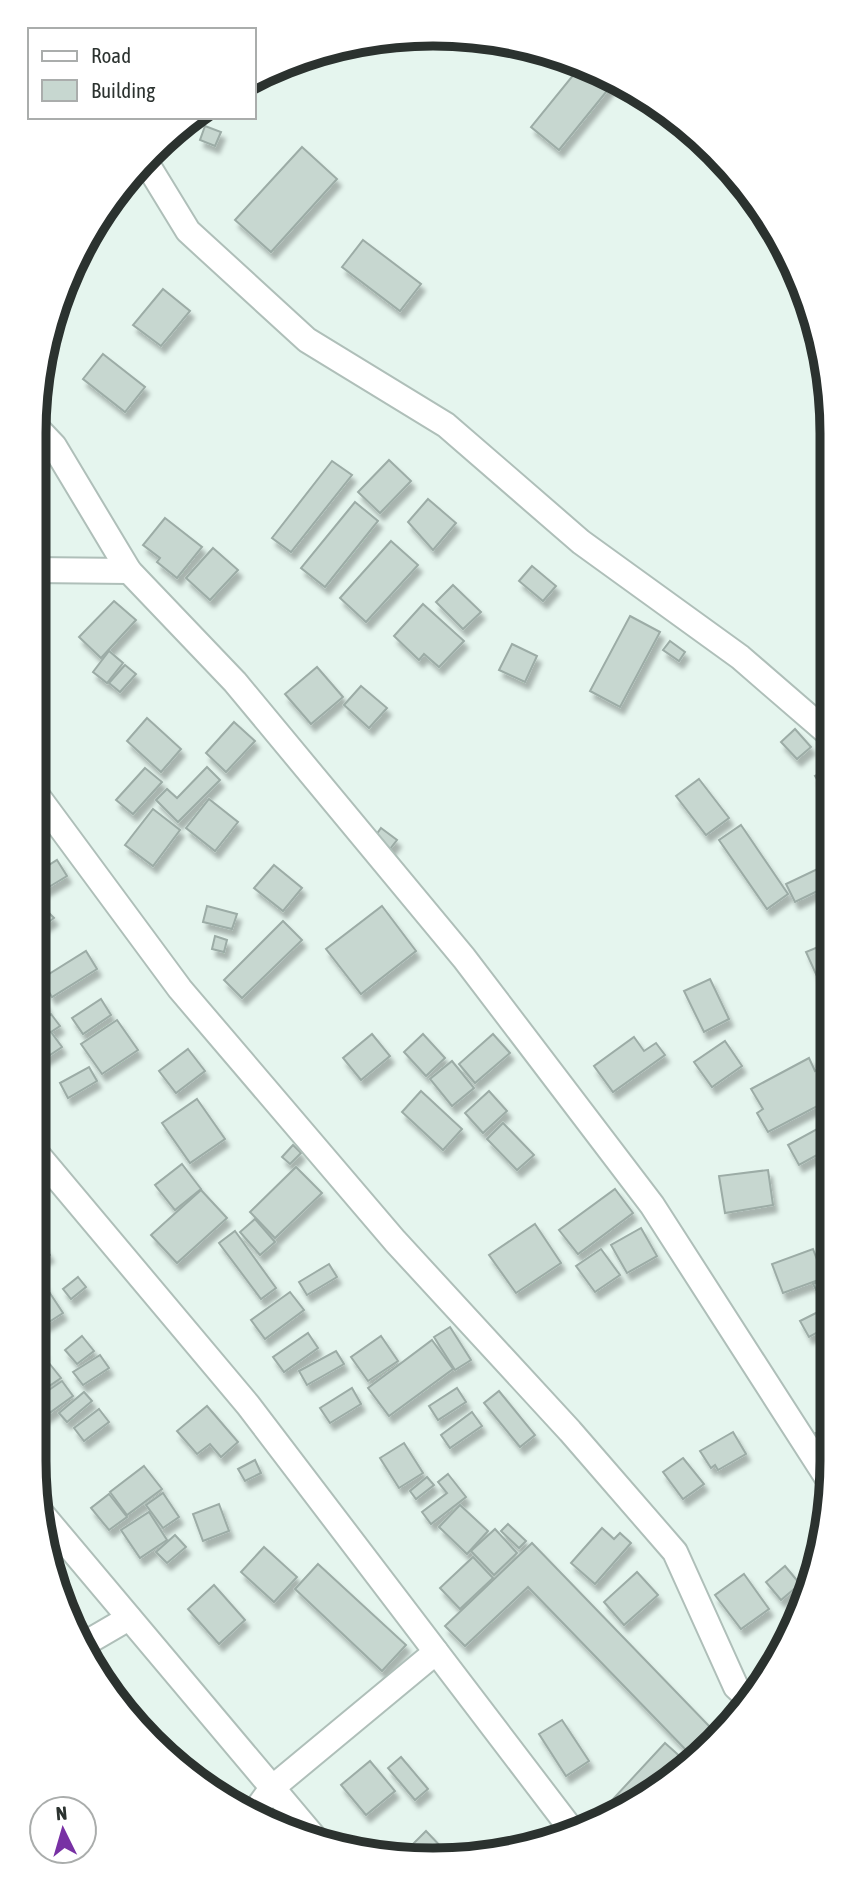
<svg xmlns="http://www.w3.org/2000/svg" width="865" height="1893" font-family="'Asap Condensed',sans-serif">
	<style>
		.building { fill: #c7d7d0; stroke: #9caca6; stroke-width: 2; filter: url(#shadow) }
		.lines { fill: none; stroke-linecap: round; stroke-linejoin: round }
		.minor-casing { stroke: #afbfb9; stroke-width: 28 }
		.minor { stroke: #fff; stroke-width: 24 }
		.rim { fill: none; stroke: #2b322f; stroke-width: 9 }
	</style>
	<defs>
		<filter id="shadow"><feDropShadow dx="4" dy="7" stdDeviation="2" flood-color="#0004"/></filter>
	</defs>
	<rect width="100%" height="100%" fill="#e5f5ee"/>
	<!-- building -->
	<g class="building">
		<polygon points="583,63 615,81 559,150 531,127"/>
		<polygon points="205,126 221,132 215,146 200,140"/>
		<polygon points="302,147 337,179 271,252 235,220"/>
		<polygon points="363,240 421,284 400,311 342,267"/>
		<polygon points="163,289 190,311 161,346 133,325"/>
		<polygon points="103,354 145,387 125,412 83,379"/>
		<polygon points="389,460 411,481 380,513 358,492"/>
		<polygon points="332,461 352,475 291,552 272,538"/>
		<polygon points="428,499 456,523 433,550 408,522"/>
		<polygon points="355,502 378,521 325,587 301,568"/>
		<polygon points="165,518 202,547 177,578 157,562 160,558 143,545"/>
		<polygon points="391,541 418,565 366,622 340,598"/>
		<polygon points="213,548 238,570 210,600 186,578"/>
		<polygon points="532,566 556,586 543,601 519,581"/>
		<polygon points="453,585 481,612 463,629 436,602"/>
		<polygon points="114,601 136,620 101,658 79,637"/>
		<polygon points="423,604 464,641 439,667 424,654 419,660 394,636"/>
		<polygon points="630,616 660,632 620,707 590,691"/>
		<polygon points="670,641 685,652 679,661 663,650"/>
		<polygon points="512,644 537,656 525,682 499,670"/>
		<polygon points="109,651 123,663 107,683 93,672"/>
		<polygon points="125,665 136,674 120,692 109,683"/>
		<polygon points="317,667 343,697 311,724 285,694"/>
		<polygon points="361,686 387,708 369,728 344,705"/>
		<polygon points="147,718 181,749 161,772 127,741"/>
		<polygon points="234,722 255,741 226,772 206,753"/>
		<polygon points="795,729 811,747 797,759 781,742"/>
		<polygon points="207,767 220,780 178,822 156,800 167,789 177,798"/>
		<polygon points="145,768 162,782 133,814 116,800"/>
		<polygon points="830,768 830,801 815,776"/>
		<polygon points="699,779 729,818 706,835 676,796"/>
		<polygon points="209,799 238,822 215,851 186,828"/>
		<polygon points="153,809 180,830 153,866 125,845"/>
		<polygon points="741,825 788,894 767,909 719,840"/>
		<polygon points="381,828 397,840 386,854 371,842"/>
		<polygon points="57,860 67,876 39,893 33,884 33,875"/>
		<polygon points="830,863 830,885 795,902 786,884"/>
		<polygon points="274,865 302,888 283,911 254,888"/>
		<polygon points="33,897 54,918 33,934"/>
		<polygon points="207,906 237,914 232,929 203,922"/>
		<polygon points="382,906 416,951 361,994 326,949"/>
		<polygon points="283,921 302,940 242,998 224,980"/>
		<polygon points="215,936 227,940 224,952 212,949"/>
		<polygon points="830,942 830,979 820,983 806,952"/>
		<polygon points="86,951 97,969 52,997 41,979"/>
		<polygon points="710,979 729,1019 704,1032 684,991"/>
		<polygon points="37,989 48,1009 39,1014 33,1003 33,991"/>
		<polygon points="101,999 111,1015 83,1034 72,1018"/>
		<polygon points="51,1014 60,1026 51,1032 62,1047 35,1065 33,1026"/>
		<polygon points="117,1020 138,1050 102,1074 81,1044"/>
		<polygon points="372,1034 390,1056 361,1080 343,1058"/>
		<polygon points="423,1034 445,1058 426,1076 404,1052"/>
		<polygon points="493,1034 510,1053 475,1083 459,1064"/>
		<polygon points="634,1037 644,1051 656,1043 665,1055 613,1092 594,1066"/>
		<polygon points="725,1041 742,1066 712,1087 694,1062"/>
		<polygon points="188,1049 205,1071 176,1093 159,1071"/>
		<polygon points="809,1058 815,1071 821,1067 831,1084 831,1099 768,1132 757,1113 763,1109 751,1089"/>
		<polygon points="452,1061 474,1088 452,1106 430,1079"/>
		<polygon points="89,1067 97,1081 68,1098 60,1083"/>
		<polygon points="421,1091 462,1129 443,1150 402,1112"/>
		<polygon points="489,1091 507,1111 483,1133 465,1113"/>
		<polygon points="197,1099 225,1139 190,1163 162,1123"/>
		<polygon points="503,1123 534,1155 517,1170 487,1139"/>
		<polygon points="817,1129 828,1149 799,1165 788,1145"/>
		<polygon points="293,1145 301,1153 290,1164 282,1157"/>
		<polygon points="182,1164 201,1189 175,1210 155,1185"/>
		<polygon points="296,1167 322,1193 275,1238 250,1212"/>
		<polygon points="768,1170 773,1205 725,1213 719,1176"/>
		<polygon points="615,1189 633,1213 578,1254 559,1230"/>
		<polygon points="201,1190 227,1218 177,1263 151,1235"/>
		<polygon points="255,1219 275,1242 260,1255 240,1232"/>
		<polygon points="535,1224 561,1263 516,1293 489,1255"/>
		<polygon points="641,1228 657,1256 627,1273 611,1245"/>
		<polygon points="235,1231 276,1288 261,1299 219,1243"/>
		<polygon points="38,1238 50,1255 33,1266 33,1241"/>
		<polygon points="601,1249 620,1275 595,1292 576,1266"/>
		<polygon points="813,1249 824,1278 783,1293 772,1264"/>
		<polygon points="329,1264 337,1277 307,1295 299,1282"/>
		<polygon points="36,1272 63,1313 35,1331 33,1274"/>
		<polygon points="78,1277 86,1287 71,1299 63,1289"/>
		<polygon points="827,1277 831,1286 831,1325 809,1337 800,1321 826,1308 813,1284"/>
		<polygon points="290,1292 304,1310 265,1339 251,1320"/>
		<polygon points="450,1327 471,1360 455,1370 434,1337"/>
		<polygon points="308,1333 318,1348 284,1372 273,1357"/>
		<polygon points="82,1336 94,1351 77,1364 65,1350"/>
		<polygon points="381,1336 398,1361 368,1381 351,1357"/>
		<polygon points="33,1340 44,1353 33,1361"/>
		<polygon points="432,1340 453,1369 389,1416 368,1388"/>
		<polygon points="336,1351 344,1364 307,1385 299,1371"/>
		<polygon points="100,1355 109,1368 83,1385 73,1372"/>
		<polygon points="49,1363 61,1378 33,1397 33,1374"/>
		<polygon points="62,1381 73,1396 37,1422 33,1416 33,1401"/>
		<polygon points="352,1388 361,1404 330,1423 320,1408"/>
		<polygon points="457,1388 466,1402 438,1420 429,1406"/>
		<polygon points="499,1391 535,1435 520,1447 484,1403"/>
		<polygon points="84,1392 92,1401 67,1422 59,1413"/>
		<polygon points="207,1406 238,1442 221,1457 210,1444 197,1454 177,1431"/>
		<polygon points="99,1409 109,1422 84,1441 74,1428"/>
		<polygon points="472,1412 482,1426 450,1448 441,1435"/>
		<polygon points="832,1427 832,1461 825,1464 813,1434"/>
		<polygon points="733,1432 746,1454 718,1470 715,1465 711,1468 700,1451"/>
		<polygon points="404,1443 423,1473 399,1488 380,1458"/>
		<polygon points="683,1458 704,1484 683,1499 663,1472"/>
		<polygon points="255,1460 261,1473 245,1481 238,1469"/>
		<polygon points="144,1466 162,1489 127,1515 110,1492"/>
		<polygon points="448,1474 466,1497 431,1524 422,1512 447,1493 438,1482"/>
		<polygon points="427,1477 434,1485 416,1499 410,1491"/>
		<polygon points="163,1493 179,1517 163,1528 146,1505"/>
		<polygon points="109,1494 127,1517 109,1530 91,1508"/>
		<polygon points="219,1504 229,1531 203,1541 193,1514"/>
		<polygon points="460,1505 488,1531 467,1554 439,1527"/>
		<polygon points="149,1512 167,1540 140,1558 121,1530"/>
		<polygon points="508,1524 526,1541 519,1548 501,1531"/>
		<polygon points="602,1528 614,1539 620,1533 631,1543 595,1584 571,1563"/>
		<polygon points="495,1529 517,1553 494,1575 471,1551"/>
		<polygon points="175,1535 186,1547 167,1563 156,1552"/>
		<polygon points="532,1543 710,1727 686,1750 528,1587 465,1646 445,1626"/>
		<polygon points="264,1547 297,1577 274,1602 241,1572"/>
		<polygon points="473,1557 493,1578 460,1609 440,1588"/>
		<polygon points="318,1564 406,1645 382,1671 295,1589"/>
		<polygon points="785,1566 800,1584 781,1600 766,1582"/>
		<polygon points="637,1572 658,1595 624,1625 604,1602"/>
		<polygon points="744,1574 769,1609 741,1629 715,1595"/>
		<polygon points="214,1585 245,1620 219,1644 188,1609"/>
		<polygon points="562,1720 589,1761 566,1776 539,1734"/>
		<polygon points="665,1743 684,1760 632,1806 607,1816 602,1811"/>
		<polygon points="401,1757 428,1789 415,1800 388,1768"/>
		<polygon points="370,1761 395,1791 366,1815 341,1785"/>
		<polygon points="426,1831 446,1852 405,1852"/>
	</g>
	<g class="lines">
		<!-- minor casing -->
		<g class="minor-casing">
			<g id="minor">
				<polyline points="144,159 188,231 307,340 446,425 581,542 740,657 829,734"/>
				<polyline points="35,426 54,446 129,571 235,682 464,958 652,1205 828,1479"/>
				<polyline points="33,570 129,571"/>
				<polyline points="33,790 180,989 395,1241 570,1431 675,1552 736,1687 748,1698"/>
				<polyline points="33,1149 248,1405 571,1829"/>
				<polyline points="42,1514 313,1836"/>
				<polyline points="86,1643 129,1618"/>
				<polyline points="253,1814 272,1788 436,1652"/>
			</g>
		</g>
		<!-- minor -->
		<use href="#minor" class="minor"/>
	</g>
	<!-- crop -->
	<path d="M0 0H865V1893H0ZM433 46H433A387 387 0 0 1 820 433V1461A387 387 0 0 1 433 1848H433A387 387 0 0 1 46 1461V433A387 387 0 0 1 433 46Z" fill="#fff" fill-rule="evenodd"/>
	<path class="rim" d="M433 46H433A387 387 0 0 1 820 433V1461A387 387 0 0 1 433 1848H433A387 387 0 0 1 46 1461V433A387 387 0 0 1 433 46Z"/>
	<!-- legend -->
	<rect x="28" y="28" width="228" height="91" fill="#ffffff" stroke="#aaadac" stroke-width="2"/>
	<rect x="42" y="51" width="35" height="10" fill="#ffffff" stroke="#aaadac" stroke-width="2"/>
	<text x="91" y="63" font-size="21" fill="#2b322f">Road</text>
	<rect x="42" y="80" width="35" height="21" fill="#c7d7d0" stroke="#aaadac" stroke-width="2"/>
	<text x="91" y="98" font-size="21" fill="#2b322f">Building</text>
	<!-- north arrow -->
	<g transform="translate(63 1830) rotate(355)"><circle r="33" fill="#ffffff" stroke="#aaadac" stroke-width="2"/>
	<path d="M0-5L12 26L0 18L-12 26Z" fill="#7831a4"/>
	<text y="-10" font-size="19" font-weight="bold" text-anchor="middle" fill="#2b322f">N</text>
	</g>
</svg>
